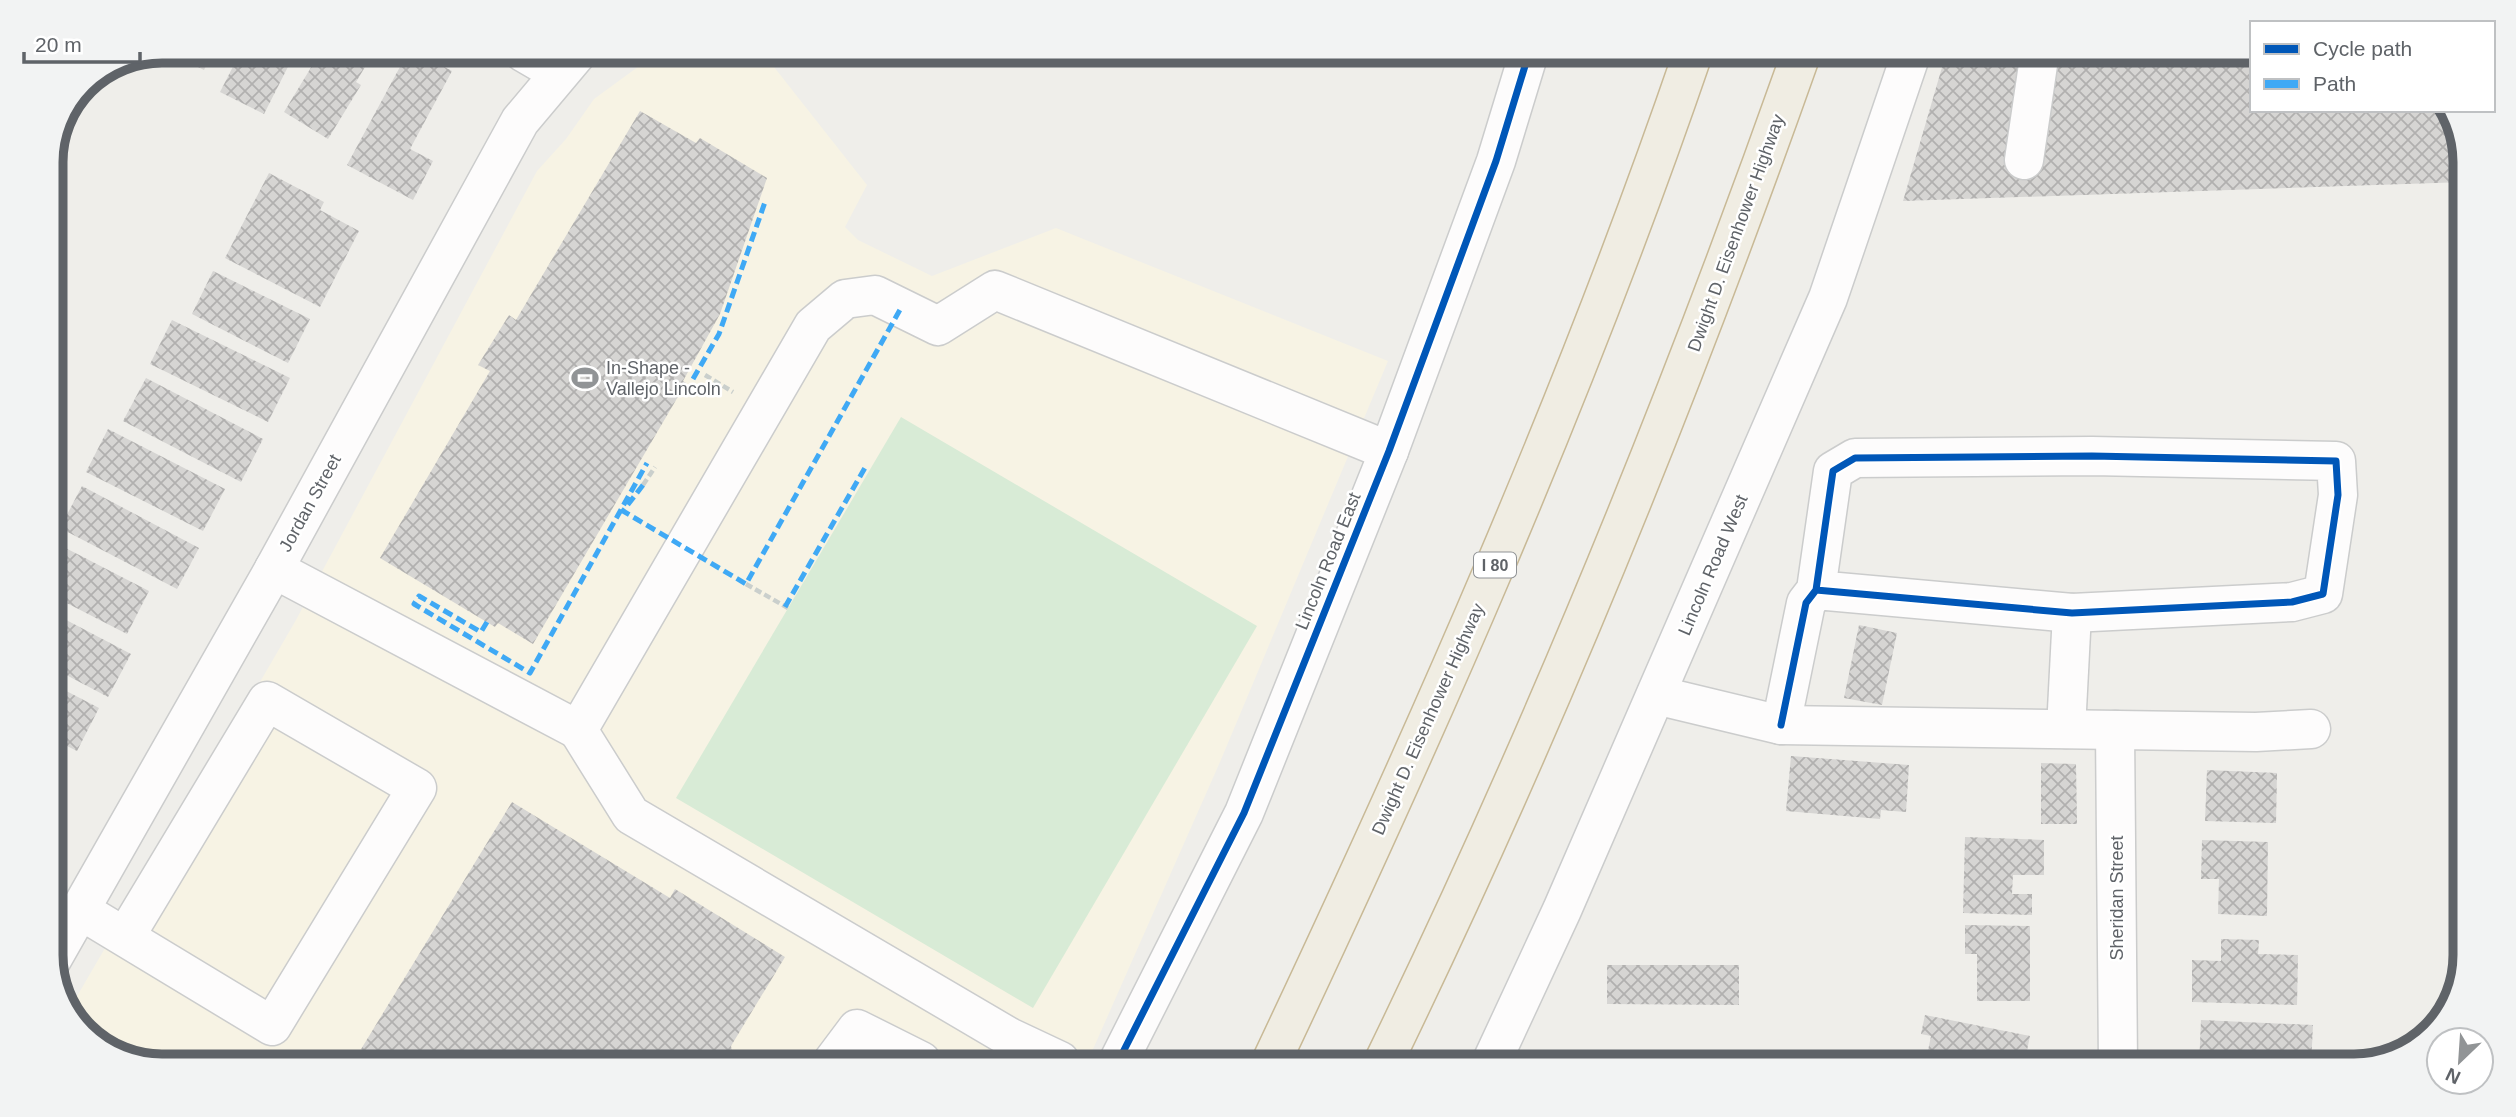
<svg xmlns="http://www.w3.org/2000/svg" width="2516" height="1117" font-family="Helvetica,sans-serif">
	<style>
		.commercial { fill: #f7f3e4 }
		.green { fill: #d8ebd6 }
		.building { fill: url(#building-cross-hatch) }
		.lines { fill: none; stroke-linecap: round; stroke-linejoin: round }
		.minor-casing { stroke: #cbcccc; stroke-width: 41 }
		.highway-casing { stroke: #c8b996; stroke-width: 41 }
		.path { stroke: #cacfcc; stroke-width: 4.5; stroke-dasharray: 7 3.5; stroke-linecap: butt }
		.minor { stroke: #fdfcfc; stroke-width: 38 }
		.highway { stroke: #f0ede3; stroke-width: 38 }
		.quiet { stroke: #3fa9f5; stroke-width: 5; stroke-dasharray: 10 5; stroke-linecap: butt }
		.cycleway-casing { stroke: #fff; stroke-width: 11 }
		.cycleway { stroke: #0057b8; stroke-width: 7 }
		.labels { text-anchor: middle; stroke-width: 5; stroke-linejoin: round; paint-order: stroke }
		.shield { fill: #fff; stroke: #8f9295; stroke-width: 2 }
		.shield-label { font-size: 16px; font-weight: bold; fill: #5f6368 }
		.street-label { font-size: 18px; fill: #5f6368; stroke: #fff }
		.poi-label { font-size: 18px; fill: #5f6368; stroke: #fff; text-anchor: start }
		.rim { fill: none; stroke: #5f6368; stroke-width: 9 }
	</style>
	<defs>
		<pattern id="building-cross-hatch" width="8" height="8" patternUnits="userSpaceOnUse" patternTransform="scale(1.75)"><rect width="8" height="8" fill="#d6d5d3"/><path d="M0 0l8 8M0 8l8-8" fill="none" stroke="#b1b0af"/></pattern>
	</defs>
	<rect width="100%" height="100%" fill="#efeeea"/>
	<!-- commercial -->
	<polygon class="commercial" points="657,53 763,53 867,185 845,227 858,240 932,276 1056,228 1388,361 1220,762 1094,1047 1086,1062 120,1058 74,1022 69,1010 296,620 537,171 566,139 594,99"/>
	<!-- green -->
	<polygon class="green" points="901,417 1257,626 1033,1008 676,798"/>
	<!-- building -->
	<g class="building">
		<polygon points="166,51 213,51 204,70"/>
		<polygon points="241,51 296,51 264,114 220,92"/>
		<polygon points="321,51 374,52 356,82 361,85 328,139 284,112"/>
		<polygon points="408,52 416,52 452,71 410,149 433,161 413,200 347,165"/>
		<polygon points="1945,57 2252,59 2252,110 2448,110 2465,155 2465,182 1903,201"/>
		<polygon points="640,111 696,143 700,138 767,178 720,314 683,381 686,383 533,644 498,623 495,627 380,558 490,371 478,365 509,315 516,320"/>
		<polygon points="269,173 324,202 320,210 359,231 320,307 225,258"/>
		<polygon points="213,271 310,319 288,363 192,314"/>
		<polygon points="172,320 290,378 268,422 150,364"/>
		<polygon points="146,378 263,439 241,482 123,421"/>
		<polygon points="108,429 225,489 203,531 86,472"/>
		<polygon points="82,486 199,548 177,589 60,528"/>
		<polygon points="52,541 149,591 127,634 51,595"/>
		<polygon points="51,612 131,654 108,697 51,667"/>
		<polygon points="1859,625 1897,633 1882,705 1844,698"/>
		<polygon points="51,683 99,708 77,751 51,738"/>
		<polygon points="1791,756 1909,765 1906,812 1881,810 1880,819 1786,811"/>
		<polygon points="2041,763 2076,764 2077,824 2041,824"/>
		<polygon points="2207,770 2277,773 2276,823 2205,821"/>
		<polygon points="512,802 670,898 675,889 785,957 731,1046 734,1060 355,1059"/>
		<polygon points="1965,837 2044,840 2044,875 2013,875 2012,894 2032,894 2032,915 1963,913"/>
		<polygon points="2202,840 2268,842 2267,916 2218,914 2219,879 2201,879"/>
		<polygon points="1965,925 2030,926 2030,1001 1977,1001 1977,954 1965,954"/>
		<polygon points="2221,939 2259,940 2258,954 2298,955 2297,1005 2192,1002 2192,960 2221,961"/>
		<polygon points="1607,965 1739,965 1739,1005 1607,1004"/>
		<polygon points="1925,1015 2030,1036 2024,1065 1925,1065 1931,1036 1921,1034"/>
		<polygon points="2201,1020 2313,1025 2311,1066 2199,1066"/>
	</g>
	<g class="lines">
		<!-- minor casing -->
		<g class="minor-casing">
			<g id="minor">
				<polyline points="523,52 559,73"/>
				<polyline points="2024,160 2039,58"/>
				<polyline points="274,569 578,730 813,326 845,299 875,295 938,326 995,290 1389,451"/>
				<polyline points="1656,695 1781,725 2256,732 2311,729"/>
				<polyline points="1781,725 1806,603 1816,590 2072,613 2292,602 2323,594 2338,495 2336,461 2092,456 1855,458 1833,471 1816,590"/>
				<polyline points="2066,729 2072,613"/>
				<polyline points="578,730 631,815 1009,1037 1060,1061"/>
				<polyline points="2115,730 2118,1065"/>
				<polyline points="80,910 272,1026 417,788 267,701 125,937"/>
				<polyline points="51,961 274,569 520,121 578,52"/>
				<polyline points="833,1061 857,1029 921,1061"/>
				<polyline points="1118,1062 1244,813 1389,451 1496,161 1528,56"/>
				<polyline points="1491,1063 1562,910 1828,298 1910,57"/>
			</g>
		</g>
		<!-- highway casing -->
		<g class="highway-casing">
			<g id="highway">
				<path d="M1271,1062c155,-328 303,-662 421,-1006"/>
				<path d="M1383,1063c159,-327 296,-664 417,-1006"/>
			</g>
		</g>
		<!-- path -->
		<g class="path">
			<polyline points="705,375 733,392"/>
			<polyline points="643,485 655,467"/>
			<polyline points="746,584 788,608"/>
		</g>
		<!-- minor -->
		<use href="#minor" class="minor"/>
		<!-- highway -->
		<use href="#highway" class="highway"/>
		<!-- quiet -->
		<g class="quiet">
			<polyline points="693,379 719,334 765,202"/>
			<polyline points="643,485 623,511 746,584 901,308"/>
			<polyline points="785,607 866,466"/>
			<polyline points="487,622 481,632 419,596 414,604 530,673 647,463"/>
		</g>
		<!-- cycleway casing -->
		<g class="cycleway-casing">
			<g id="cycleway">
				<polyline points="1781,725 1806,603 1816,590 2072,613 2292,602 2323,594 2338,495 2336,461 2092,456 1855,458 1833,471 1816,590"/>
				<polyline points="1118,1062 1244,813 1389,451 1496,161 1528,56"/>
			</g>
		</g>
		<!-- cycleway -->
		<use href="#cycleway" class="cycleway"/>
	</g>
	<!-- icons -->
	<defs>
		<g id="stadium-bare" transform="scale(2.1)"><path d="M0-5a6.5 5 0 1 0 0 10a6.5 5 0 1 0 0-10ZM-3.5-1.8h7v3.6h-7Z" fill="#919496" stroke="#fff" stroke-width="2.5" paint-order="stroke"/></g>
	</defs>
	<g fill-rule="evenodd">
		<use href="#stadium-bare" x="585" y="378"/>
	</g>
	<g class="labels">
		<!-- shield labels -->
		<rect class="shield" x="1474" y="552.5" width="42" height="25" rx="5"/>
		<g class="shield-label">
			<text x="1495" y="571">I 80</text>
		</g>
		<!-- street labels -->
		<g class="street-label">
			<text transform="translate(1736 233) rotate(-70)" y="6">Dwight D. Eisenhower Highway</text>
			<text transform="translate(310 503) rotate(-61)" y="6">Jordan Street</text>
			<text transform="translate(1328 561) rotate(-68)" y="6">Lincoln Road East</text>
			<text transform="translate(1713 565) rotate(-67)" y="6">Lincoln Road West</text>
			<text transform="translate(1428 719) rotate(-66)" y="6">Dwight D. Eisenhower Highway</text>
			<text transform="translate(2117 898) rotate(-90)" y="6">Sheridan Street</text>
		</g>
		<!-- poi labels -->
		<g class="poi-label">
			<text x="606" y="374">In-Shape -<tspan x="606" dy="21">Vallejo Lincoln</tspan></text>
		</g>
	</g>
	<!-- crop -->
	<path d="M0 0H2516V1117H0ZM162 63H2354A99 99 0 0 1 2453 162V955A99 99 0 0 1 2354 1054H162A99 99 0 0 1 63 955V162A99 99 0 0 1 162 63Z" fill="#f2f3f3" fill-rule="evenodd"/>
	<path class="rim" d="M162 63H2354A99 99 0 0 1 2453 162V955A99 99 0 0 1 2354 1054H162A99 99 0 0 1 63 955V162A99 99 0 0 1 162 63Z"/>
	<!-- legend -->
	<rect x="2250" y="21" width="245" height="91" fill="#ffffff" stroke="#bfc1c3" stroke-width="2"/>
	<rect x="2264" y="44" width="35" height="10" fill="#0057b8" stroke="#bfc1c3" stroke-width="2"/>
	<text x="2313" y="56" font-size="21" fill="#5f6368">Cycle path</text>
	<rect x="2264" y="79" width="35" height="10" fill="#3fa9f5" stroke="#bfc1c3" stroke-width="2"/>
	<text x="2313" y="91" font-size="21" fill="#5f6368">Path</text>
	<!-- north arrow -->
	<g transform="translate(2460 1061) rotate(205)"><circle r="33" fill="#ffffff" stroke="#bfc1c3" stroke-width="2"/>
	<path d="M0-5L12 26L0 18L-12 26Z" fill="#919496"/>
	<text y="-10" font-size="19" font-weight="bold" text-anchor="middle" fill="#5f6368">N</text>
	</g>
	<!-- scale -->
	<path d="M24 52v10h116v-10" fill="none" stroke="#5f6368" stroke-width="3.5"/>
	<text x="35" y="52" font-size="21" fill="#5f6368" stroke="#ffffff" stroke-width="5" paint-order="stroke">20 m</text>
</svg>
